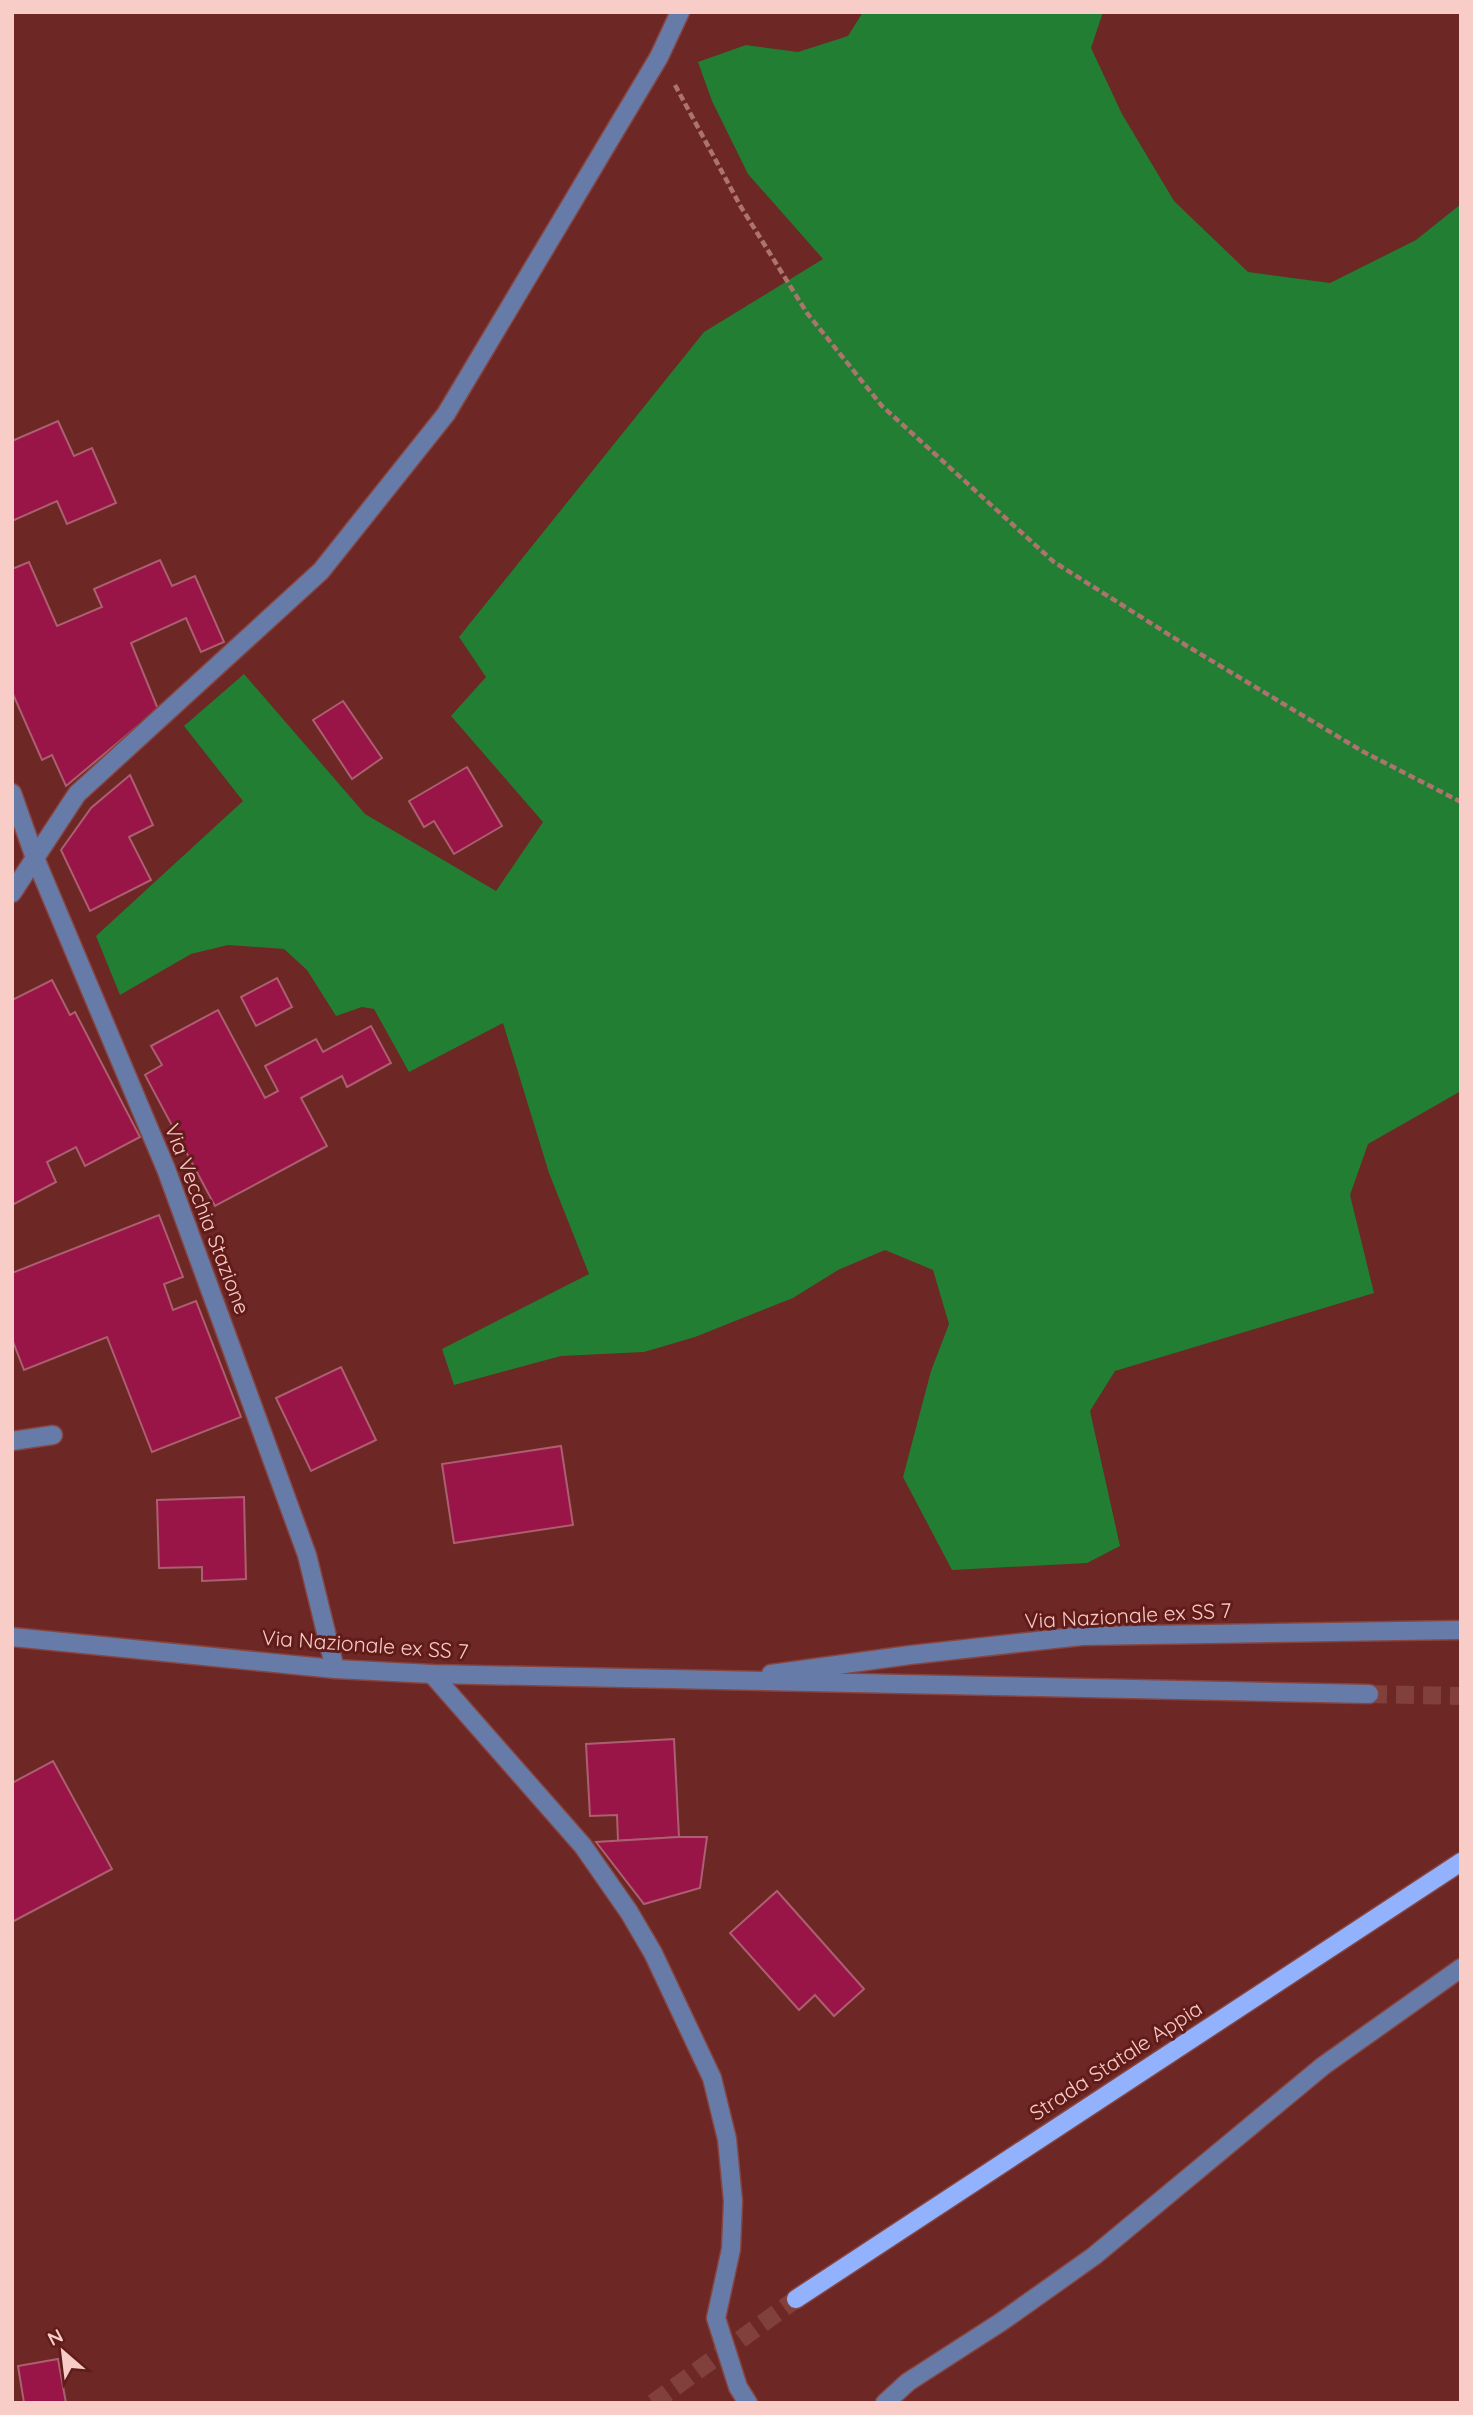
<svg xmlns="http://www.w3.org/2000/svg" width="1473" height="2415" font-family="Quicksand,sans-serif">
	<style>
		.green { fill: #227e32 }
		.building { fill: #9a1547; stroke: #ab5f70; stroke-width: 2 }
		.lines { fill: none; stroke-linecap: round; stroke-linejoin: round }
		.minor-tunnel { stroke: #82403c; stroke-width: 18; stroke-dasharray: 18 9; stroke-linecap: butt }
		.major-tunnel { stroke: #82403c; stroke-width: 18; stroke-dasharray: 18 9; stroke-linecap: butt }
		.minor-casing { stroke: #864541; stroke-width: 21 }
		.major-casing { stroke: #864541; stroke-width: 21 }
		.path { stroke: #ad736f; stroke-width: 4.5; stroke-dasharray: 7 3.5; stroke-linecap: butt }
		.minor { stroke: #677ba9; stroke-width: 18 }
		.major { stroke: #92b2fd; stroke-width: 18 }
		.labels { text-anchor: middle; stroke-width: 6; stroke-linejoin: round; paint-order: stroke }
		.street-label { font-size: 21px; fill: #f8ccc7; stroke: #611c1a }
	</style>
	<rect width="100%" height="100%" fill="#6d2724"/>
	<!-- green -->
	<polygon class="green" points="863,12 1103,12 1091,48 1122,114 1174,201 1248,272 1330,283 1416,240 1461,204 1461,1091 1368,1144 1350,1195 1374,1293 1115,1371 1090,1411 1120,1546 1087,1563 952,1570 903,1477 931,1371 949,1324 933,1270 885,1250 838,1270 793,1298 695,1337 644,1352 561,1356 454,1385 442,1349 589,1274 549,1173 503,1023 409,1072 374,1009 362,1007 336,1016 307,970 284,949 228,945 191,954 120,995 96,936 243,801 184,726 244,674 365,814 496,891 543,822 451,716 486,677 459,637 704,332 823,259 748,174 712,101 698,62 746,45 798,52 848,36"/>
	<!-- building -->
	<g class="building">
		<polygon points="58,421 74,456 92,448 116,503 67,524 57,501 12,521 12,441"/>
		<polygon points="160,560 172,586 195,576 224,642 201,652 186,618 131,643 158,709 66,786 52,755 42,760 12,692 12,569 29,562 57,626 102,607 94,589"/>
		<polygon points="343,701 382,758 352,779 313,720"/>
		<polygon points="467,767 502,826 454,854 434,821 424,827 409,801"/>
		<polygon points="130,775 153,825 129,837 151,880 90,911 61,850 91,808"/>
		<polygon points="277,978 292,1007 256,1026 241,997"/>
		<polygon points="52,980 70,1015 75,1012 140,1137 85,1166 76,1147 47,1162 56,1182 12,1205 12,1000"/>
		<polygon points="218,1010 265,1098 278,1091 265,1066 316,1039 323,1052 371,1026 391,1063 347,1087 342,1076 301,1098 327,1146 215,1206 145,1075 162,1065 151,1046"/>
		<polygon points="159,1215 183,1277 164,1284 173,1310 196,1301 241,1417 152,1452 107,1337 24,1370 12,1339 12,1273"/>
		<polygon points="341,1367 376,1440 311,1471 276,1398"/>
		<polygon points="561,1446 573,1525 454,1543 442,1464"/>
		<polygon points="244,1497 246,1579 202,1581 202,1567 159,1568 157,1500"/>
		<polygon points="674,1739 679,1837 618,1841 617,1815 590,1816 586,1744"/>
		<polygon points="53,1761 112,1869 12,1922 12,1783"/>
		<polygon points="679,1837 707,1837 700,1888 644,1904 596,1842"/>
		<polygon points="777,1891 864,1989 834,2016 815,1995 799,2010 730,1933"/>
		<polygon points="58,2359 66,2403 24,2403 18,2366"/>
	</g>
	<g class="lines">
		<!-- minor-tunnel -->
		<polyline class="minor-tunnel" points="1369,1694 1461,1696"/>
		<!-- major-tunnel -->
		<polyline class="major-tunnel" points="653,2403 796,2299"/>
		<!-- minor casing -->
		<g class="minor-casing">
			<g id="minor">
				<polyline points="12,793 35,858 166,1169 307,1555 335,1669"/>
				<polyline points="12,893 77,794 321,571 446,414 659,57 680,12"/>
				<polyline points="12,1441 53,1435"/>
				<polyline points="12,1637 335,1669 432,1674 1369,1694"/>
				<polyline points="432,1674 583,1846 629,1912 653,1953 712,2078 727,2139 733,2201 731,2249 716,2318 738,2387 748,2403"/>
				<polyline points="771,1674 910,1655 1082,1636 1461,1630"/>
				<polyline points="885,2403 908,2382 1001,2322 1094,2256 1323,2066 1461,1968"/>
			</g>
		</g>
		<!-- major casing -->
		<g class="major-casing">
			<polyline id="major" points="796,2299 1461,1862"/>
		</g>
		<!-- path -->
		<polyline class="path" points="675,85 741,207 807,313 882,406 1054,562 1187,646 1362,751 1461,802"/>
		<!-- minor -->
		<use href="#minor" class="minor"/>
		<!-- major -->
		<use href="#major" class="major"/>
	</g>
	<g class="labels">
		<!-- street labels -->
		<g class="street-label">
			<text transform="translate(207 1219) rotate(69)" y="7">Via Vecchia Stazione</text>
			<text transform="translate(1128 1616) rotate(-3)" y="7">Via Nazionale ex SS 7</text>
			<text transform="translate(365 1645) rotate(4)" y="7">Via Nazionale ex SS 7</text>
			<text transform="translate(1116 2061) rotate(-33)" y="7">Strada Statale Appia</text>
		</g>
	</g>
	<!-- border -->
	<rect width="1473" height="2415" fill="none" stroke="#f8ccc7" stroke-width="28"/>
	<!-- north arrow -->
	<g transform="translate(63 2352) rotate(332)" stroke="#611c1a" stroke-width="5" paint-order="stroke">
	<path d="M0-5L12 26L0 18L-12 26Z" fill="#f8ccc7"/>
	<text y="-10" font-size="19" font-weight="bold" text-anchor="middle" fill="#f8ccc7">N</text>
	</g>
</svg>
